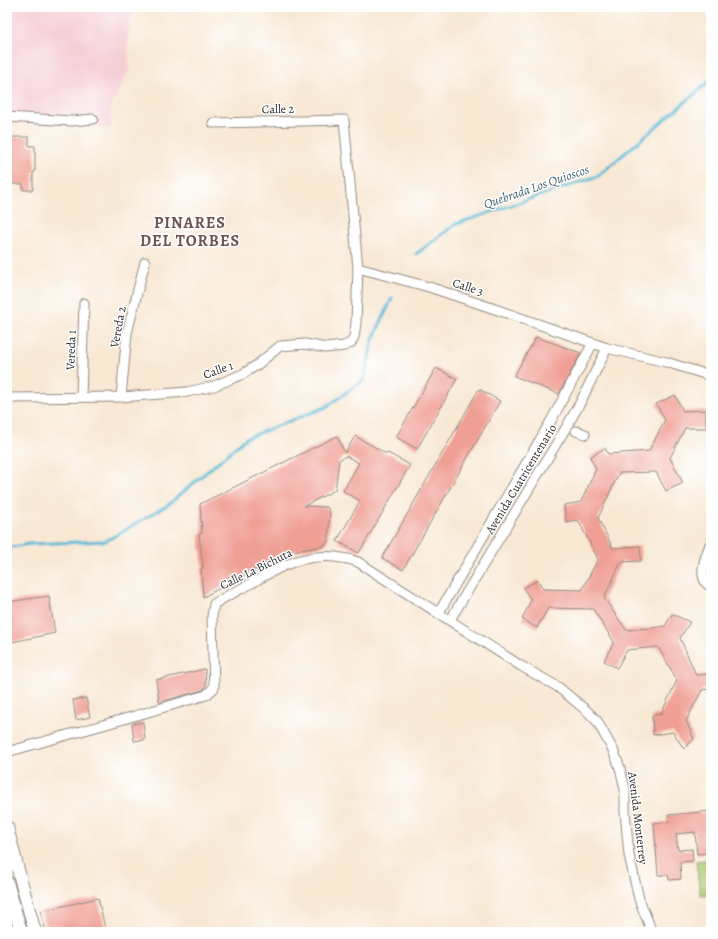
<svg xmlns="http://www.w3.org/2000/svg" width="718" height="939" font-family="Alegreya,serif">
	<style>
		.built { fill: #f6cfd6 }
		.green { fill: #aac76e; stroke: #6a794c }
		.lines { fill: none; stroke-linecap: round; stroke-linejoin: round }
		.stream { stroke: #57b8d6; stroke-width: 3 }
		.building { fill: #f09f94 }
		.minor-casing { stroke: #928a80; stroke-width: 11 }
		.major-casing { stroke: #928a80; stroke-width: 14 }
		.minor { stroke: #fff; stroke-width: 9 }
		.major { stroke: #fff; stroke-width: 12 }
		.labels { text-anchor: middle; stroke-width: 3; stroke-linejoin: round; paint-order: stroke }
		.street-label { font-size: 12px; fill: #2b2b2b; stroke: #fff }
		.water-label { font-size: 13px; font-style: italic; fill: #3d636f; stroke: #fff }
		.district-label { font-size: 16px; font-weight: bold; letter-spacing: 1px; fill: #705450; stroke: #fff }
	</style>
	<rect width="100%" height="100%" fill="#fff"/>
	<filter id="ink" filterUnits="userSpaceOnUse"><feTurbulence type="fractalNoise" baseFrequency=".025" numOctaves="2"/><feDisplacementMap in="SourceGraphic" scale="8" xChannelSelector="R" yChannelSelector="G"/><feConvolveMatrix kernelMatrix="1 2 1 2 8 2 1 2 1" color-interpolation-filters="sRGB"/></filter>
	<filter id="wash" filterUnits="userSpaceOnUse"><feTurbulence type="fractalNoise" baseFrequency=".012" numOctaves="4" result="noise"/><feDisplacementMap in="SourceGraphic" scale="16" xChannelSelector="R" yChannelSelector="G"/><feGaussianBlur stdDeviation="0.9" result="paint"/><feColorMatrix in="noise" values="0 0 0 0 0 0 0 0 0 0 0 0 0 0 0 0 0 1.4 0 .05"/><feComposite in="paint" operator="in"/></filter>
	<g filter="url(#wash)">
		<rect width="100%" height="100%" fill="#f8e8d4"/>
		<!-- built -->
		<polygon class="built" points="7,7 135,7 130,21 128,44 129,70 110,108 111,128 7,122"/>
		<!-- green -->
		<polygon class="green" points="711,859 711,894 700,895 696,861"/>
		<g class="lines">
			<!-- stream -->
			<g class="stream">
				<polyline points="416,254 456,224 598,176 711,80"/>
				<polyline points="7,548 29,544 106,541 168,505 246,438 326,407 364,380 373,339 392,298"/>
			</g>
		</g>
		<g id="blocks">
			<!-- building -->
			<g class="building">
				<polygon points="7,137 29,137 29,146 35,146 35,172 33,172 33,190 23,190 23,184 7,184"/>
				<polygon points="536,337 581,353 559,394 514,376"/>
				<polygon points="436,368 457,379 417,449 396,437"/>
				<polygon points="479,389 500,401 403,570 382,558"/>
				<polygon points="675,395 683,411 706,410 706,428 685,428 670,458 683,483 666,491 656,472 619,473 598,518 613,548 640,546 641,561 621,562 604,598 626,630 652,628 665,626 672,614 690,622 680,638 696,675 711,674 711,689 702,690 686,721 694,739 684,749 673,732 653,735 652,716 661,714 677,680 658,647 627,650 617,668 604,661 614,642 593,609 548,608 537,628 522,619 531,600 523,588 538,580 543,589 582,590 598,559 578,520 566,522 564,505 581,502 596,469 590,457 605,448 608,454 649,451 665,420 656,404"/>
				<polygon points="337,436 345,453 355,436 387,454 388,453 410,465 359,553 337,541 360,501 343,491 359,463 346,456 339,460 335,490 304,506 327,507 330,512 328,541 326,544 323,546 318,547 294,551 262,566 203,597 201,568 203,568 199,534 202,533 200,504"/>
				<polygon points="49,596 55,633 7,643 7,602"/>
				<polygon points="205,669 206,686 203,690 159,702 156,680"/>
				<polygon points="86,698 90,717 76,720 73,700"/>
				<polygon points="143,722 145,740 134,741 132,724"/>
				<polygon points="711,811 711,853 697,854 695,832 676,834 678,850 692,849 693,861 680,862 681,879 669,880 668,875 658,875 654,823 668,822 668,815"/>
				<polygon points="98,898 105,928 88,932 46,932 41,911"/>
			</g>
		</g>
	</g>
	<g filter="url(#ink)">
		<use href="#blocks" fill-opacity="0" stroke="#928a80" stroke-width="1"/>
		<g class="lines">
			<!-- minor casing -->
			<g class="minor-casing">
				<g id="minor">
					<polyline points="7,117 72,121 93,119"/>
					<polyline points="358,268 429,287 489,307 607,348 666,362 711,376"/>
					<polyline points="81,397 84,303"/>
					<polyline points="121,397 127,333 145,262"/>
					<polyline points="7,398 121,397 187,392 214,386 243,374 257,365 280,346 305,344 326,348 344,346 351,343 354,337 356,323 358,268 344,120 213,123"/>
					<polyline points="576,431 585,434"/>
					<path d="M711,542c-4,11 -13,30 -5,41 1,1 4,3 5,4"/>
					<polyline points="438,614 552,419 593,343"/>
					<polyline points="450,620 567,426 580,403 607,348"/>
					<path d="M7,752l117,-33 82,-24 8,-7 -2,-72 2,-12c12,-8 25,-14 38,-21 27,-16 50,-29 83,-26 8,1 15,2 23,5l163,104 37,21 29,24 10,10 16,29 7,18 5,21v23l4,43 10,44 13,33"/>
				</g>
			</g>
			<!-- major casing -->
			<g class="major-casing">
				<g id="major">
					<polyline points="7,827 17,866 35,932"/>
					<polyline points="7,882 21,932"/>
				</g>
			</g>
			<!-- minor -->
			<use href="#minor" class="minor"/>
			<!-- major -->
			<use href="#major" class="major"/>
		</g>
	</g>
	<g class="labels">
		<!-- street labels -->
		<g class="street-label">
			<text transform="translate(278 109) rotate(-1)" y="4">Calle 2</text>
			<text transform="translate(468 287) rotate(18)" y="4">Calle 3</text>
			<text transform="translate(118 327) rotate(-79)" y="4">Vereda 2</text>
			<text transform="translate(71 350) rotate(-88)" y="4">Vereda 1</text>
			<text transform="translate(218 370) rotate(-20)" y="4">Calle 1</text>
			<text transform="translate(521 479) rotate(-59)" y="4">Avenida Cuatricentenario</text>
			<text transform="translate(256 569) rotate(-26)" y="4">Calle La Bichuta</text>
			<text transform="translate(638 818) rotate(83)" y="4">Avenida Monterrey</text>
		</g>
		<!-- water labels -->
		<g class="water-label">
			<text transform="translate(536 186) rotate(-19)" y="5">Quebrada Los Quioscos</text>
		</g>
		<!-- district labels -->
		<g class="district-label">
			<text x="190" y="228">PINARES<tspan x="190" dy="18">DEL TORBES</tspan></text>
		</g>
	</g>
	<!-- margin -->
	<rect width="718" height="939" fill="none" stroke="#fff" stroke-width="24"/>
</svg>
